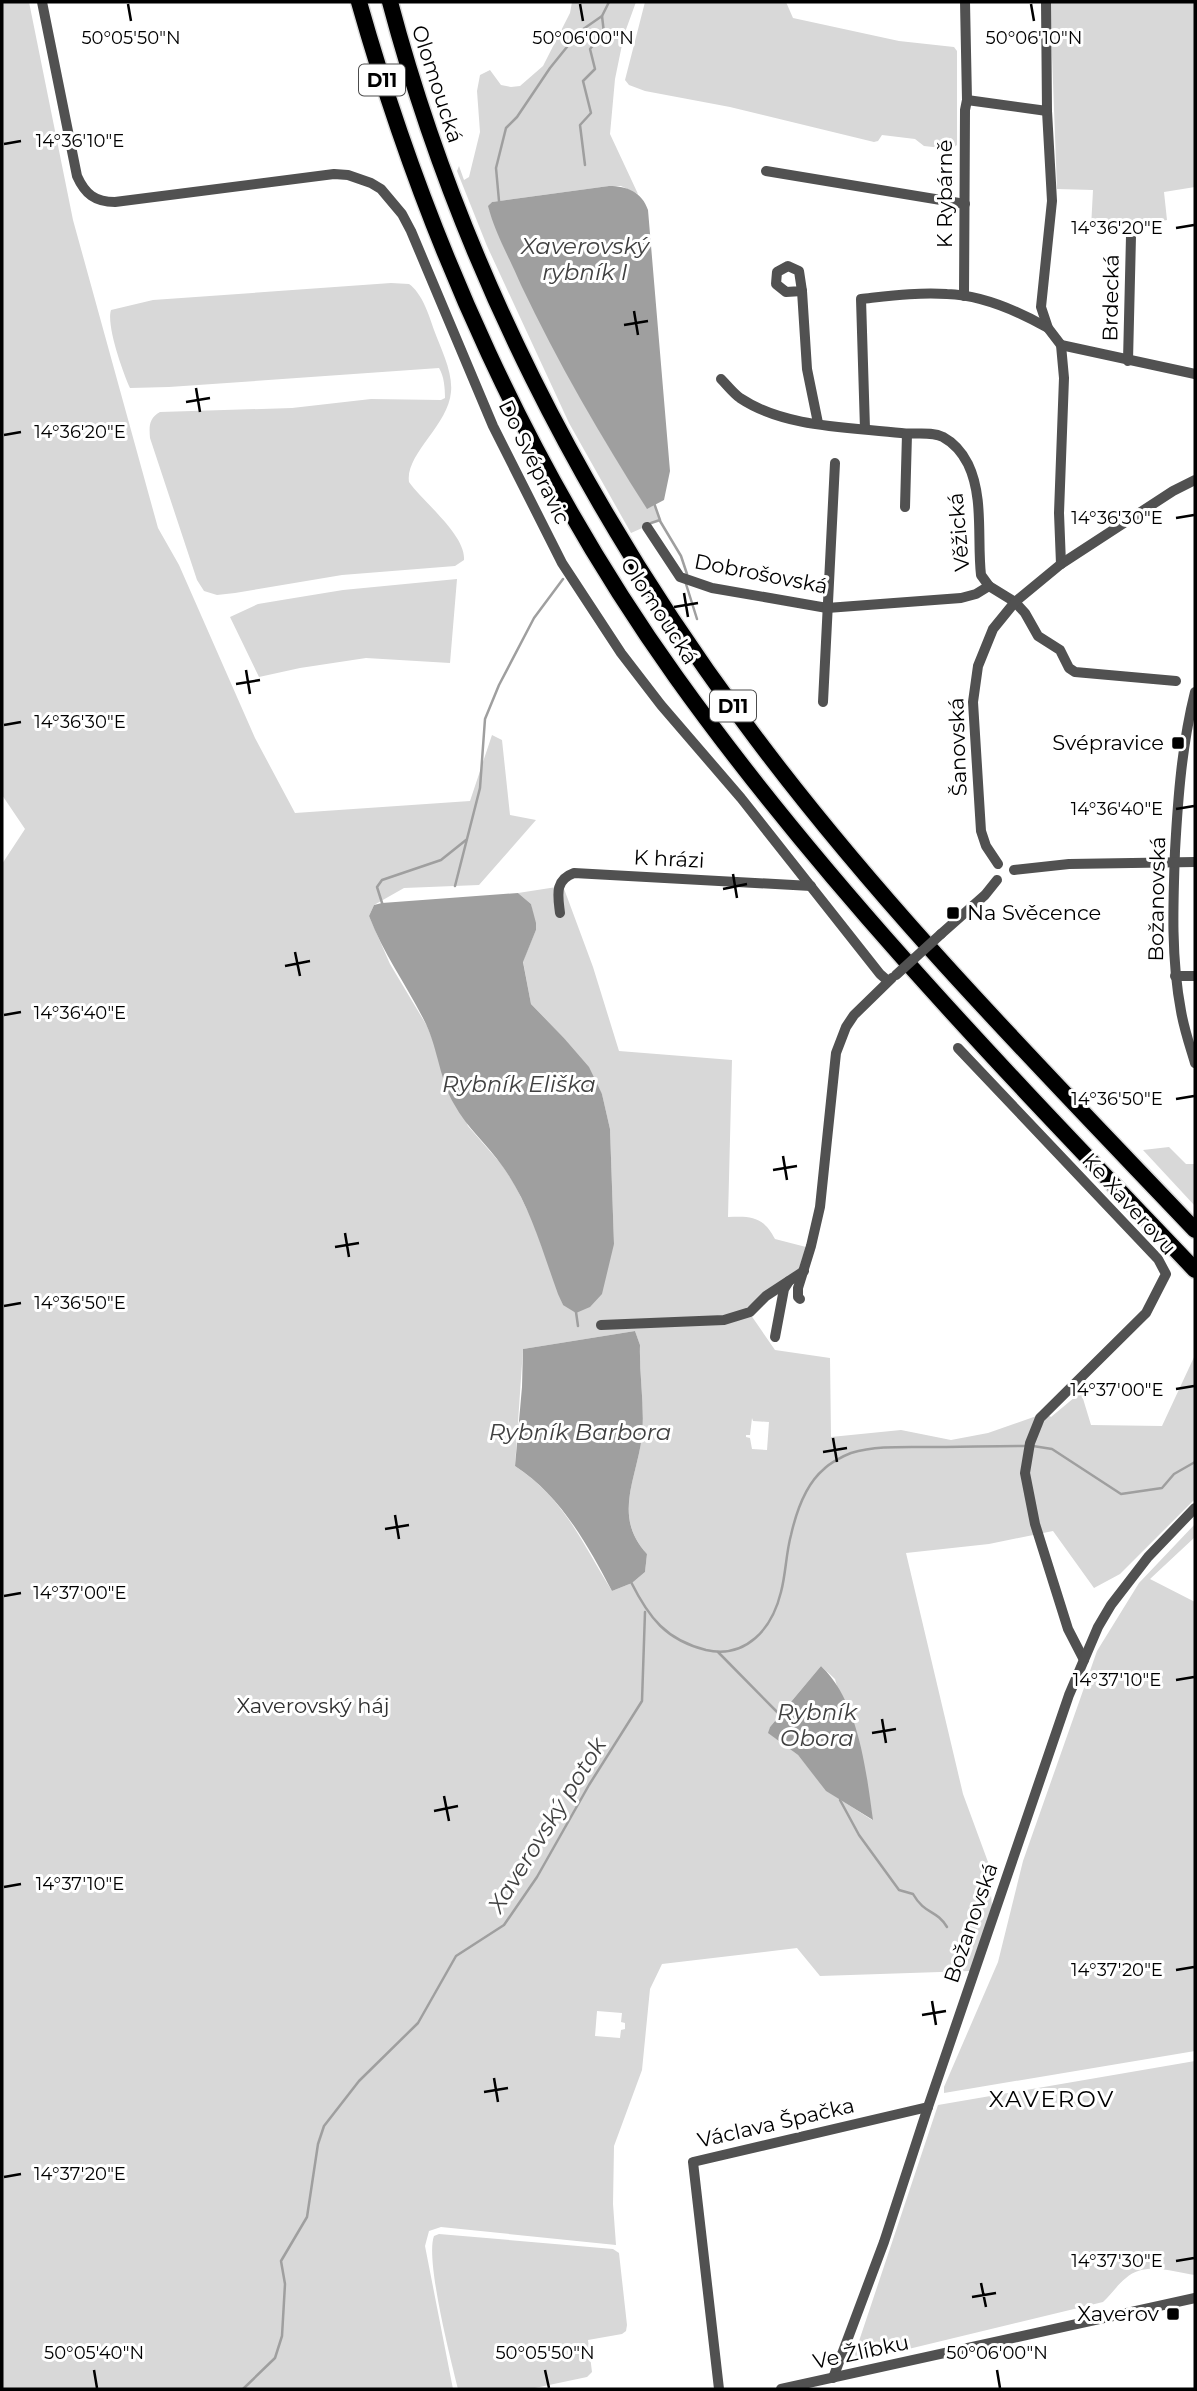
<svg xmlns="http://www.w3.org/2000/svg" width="1197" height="2391" font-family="Montserrat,sans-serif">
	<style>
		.green { fill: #d8d8d8; fill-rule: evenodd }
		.water { fill: #9f9f9f }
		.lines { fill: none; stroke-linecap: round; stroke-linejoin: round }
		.stream { stroke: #9f9f9f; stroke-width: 2.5 }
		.highway-casing { stroke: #dbdbdb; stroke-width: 19 }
		.minor { stroke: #515151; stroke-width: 10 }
		.highway { stroke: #000; stroke-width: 16 }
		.minor-bridge { stroke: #515151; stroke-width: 10 }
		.ticks { fill: none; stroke: #000; stroke-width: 2.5 }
		.poi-dot { fill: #000; stroke: #fff; stroke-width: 2.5 }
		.labels { text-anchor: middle; stroke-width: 6; stroke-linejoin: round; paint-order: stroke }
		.shield { fill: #fff; stroke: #4c4c4c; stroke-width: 2 }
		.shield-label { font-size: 19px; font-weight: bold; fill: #000 }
		.street-label { font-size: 21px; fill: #000; stroke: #fff }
		.poi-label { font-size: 21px; fill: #000; stroke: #fff; text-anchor: end }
		.park-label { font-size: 21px; fill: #2f2f2f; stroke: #fff }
		.water-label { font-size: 23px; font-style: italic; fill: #404040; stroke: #fff }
		.neighbourhood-label { font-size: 23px; letter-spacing: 2px; fill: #000; stroke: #fff }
		.ticks-label { font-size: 18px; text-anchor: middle; fill: #000; stroke: #fff; stroke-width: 6; stroke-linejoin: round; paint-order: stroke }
	</style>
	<rect width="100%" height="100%" fill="#fff"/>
	<!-- green -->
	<g class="green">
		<path d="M2,2h27l44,218 85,308 21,37 76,173 40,75 175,-12 22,-66 10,5 8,75 26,5 -57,65 -75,3 -30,17 -5,11 21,48 37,62 41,100 34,39 13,20 18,37 30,83 51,-61 -4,-115 -8,-35 -39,-57 -32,-33 -8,-43 13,-31 -5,-26 -13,-11 45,-7 30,81 26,84 113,9 -4,157c23,-1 35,-1 47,22l31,8 -7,21 -53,40 29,42 55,8 1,79 70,-7 50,10 37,-7 57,-20 6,4 30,-25 10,33 71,1 33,-71v144l-75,75 -26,14 -41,-57 -64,13 -83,9 57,241 25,68 4,44 -22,65 -150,5 -23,-28 -135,16 -12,25 -8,81 -28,76 -1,58 3,41 -175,-18 -12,4 -4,15 28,143h-451v-1525l23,-35 -23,-34zM635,1331l5,14c-1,30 5,62 2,91 -5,43 -30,79 5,118l-2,18 -13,11 -20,8c-30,-48 -47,-92 -97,-125l8,-117zM752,1418l1,3 16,1 -2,28 -15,-1 -2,-11 -4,-1v-2h4zM821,1666l14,13 37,141 -45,-29 -29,-36 -29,-22 1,-6zM597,2011l25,2 -1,9 4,1v6l-4,1 -1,8 -25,-2z"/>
		<path d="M572,2h64l-12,33 -9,44 -5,55 28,60 -17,-8h-12l-117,16 -2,2 -1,5c42,105 97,204 158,299l8,-3 5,15 -29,13 -62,-110 -82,-177 -30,-75 2,-5 5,14 5,-3 11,-45 -3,-41 3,-16 10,-5 11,15 10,2 9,-1 23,-20 27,-53z"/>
		<polygon points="645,2 786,2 793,18 899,41 954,47 957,51 957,145 951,149 924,146 915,139 882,135 878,141 874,142 730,107 645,91 629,85 625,80"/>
		<polygon points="1050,2 1195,2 1195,187 1164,192 1167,220 1137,225 1091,228 1093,190 1057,189"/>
		<path d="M391,283l18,1c13,9 20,31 25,46 7,19 19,42 17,62 -3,34 -46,62 -42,90 14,20 57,53 55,78l-9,6 -113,9 -107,18 -18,2 -13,-4 -7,-11 -47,-142c-1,-12 -1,-20 10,-26l132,-4 79,-9 70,1 4,-2c0,-10 -1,-22 -6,-30l-270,19 -39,1c-7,-15 -24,-63 -19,-78l42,-10z"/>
		<polygon points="457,579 450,663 366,658 300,668 259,677 230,617 258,604 288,599 343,590"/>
		<polygon points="1169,1147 1186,1164 1195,1164 1195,1206 1143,1150"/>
		<polygon points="1195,1524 1195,1537 1150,1579 1195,1602 1195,2051 944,2093 944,2087 998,1962 1023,1861 1097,1651 1139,1583"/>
		<path d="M1195,2061v214c-22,-3 -50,-14 -69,3 -9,7 -15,17 -23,24l-240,58 -7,-2 -1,-5 83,-248z"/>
		<path d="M439,2234l174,15 6,4 8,72 -1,6 -4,3 -34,6 4,32 -5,5 -57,12h-72c-7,-28 -33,-130 -24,-153z"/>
	</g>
	<!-- water -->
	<g class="water">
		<path d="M609,186c18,0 33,6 39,24l22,261 -6,29 -17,9c-46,-72 -89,-146 -126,-224 -11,-26 -26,-52 -33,-79l4,-4z"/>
		<path d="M518,893l13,11 5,19v7l-13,32 8,42 32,33 26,30 13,27 8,35 4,115 -12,50 -12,13 -14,6 -13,-8 -5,-11c-16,-44 -28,-89 -55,-127 -15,-22 -36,-39 -49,-63 -14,-24 -16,-54 -28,-80 -18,-37 -42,-69 -57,-108l5,-11 8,-2z"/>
		<path d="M635,1331l5,14c-1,30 5,62 2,91 -5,43 -30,80 5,118l-2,18 -13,11 -20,8c-25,-47 -51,-95 -97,-125l7,-79 1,-38z"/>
		<path d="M821,1666c38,36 45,104 52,154l-47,-29 -28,-36 -30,-22 2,-6z"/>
	</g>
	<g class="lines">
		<!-- stream -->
		<g class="stream">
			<polyline points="585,165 580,125 591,113 583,81 595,69 590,49 604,33 602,16 609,2"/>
			<polyline points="499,201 496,168 506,128 517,117 550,68 579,32 602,16"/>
			<polyline points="660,521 681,556 687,574"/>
			<polyline points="651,523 660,520 654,503"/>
			<polyline points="686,584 697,619"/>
			<polyline points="455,886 480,788 485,719 499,685 534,618 563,579"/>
			<polyline points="383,906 377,887 382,880 441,860 466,840"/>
			<polyline points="576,1312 578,1326"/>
			<polyline points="1033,1446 1052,1449 1121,1494 1162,1488 1174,1474 1195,1462"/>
			<path d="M631,1582c18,36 35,58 75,68 40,9 66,-21 75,-58 5,-19 5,-39 10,-57 5,-22 15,-51 33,-66 6,-6 19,-13 27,-16 24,-7 50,-6 74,-6 34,0 68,-1 102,-1"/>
			<polyline points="718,1652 782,1717"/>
			<path d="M840,1800l19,35 40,55 14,4c12,21 23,15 34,33"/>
			<polyline points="243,2389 275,2358 282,2336 285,2284 281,2261 307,2217 318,2144 324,2126 359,2081 418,2023 456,1956 504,1925 537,1877 589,1785 642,1701 645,1612"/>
		</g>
		<!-- highway casing -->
		<g class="highway-casing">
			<g id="highway">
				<path d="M359,2c68,240 172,472 317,675 153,214 338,403 519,593"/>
				<path d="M390,2c69,260 194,504 354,720 134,182 295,344 451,508"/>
			</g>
		</g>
		<!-- minor -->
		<g class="minor">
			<path d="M42,2l35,174c8,18 18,26 38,26l219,-28 14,1 23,8 10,6 21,25 9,17 82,195 69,137 59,90 40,52 80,93 139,176 8,7"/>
			<polyline points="1046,2 1047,111 1052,201 1041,307 1048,328 1061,345 1064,378 1059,513 1061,564"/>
			<polyline points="967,100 1047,111"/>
			<polyline points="766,171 965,204"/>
			<polygon points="788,266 799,271 802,291 786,292 776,284 777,272"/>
			<polyline points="802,291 807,369 818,423"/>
			<polyline points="964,296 965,110 967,100 965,2"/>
			<polyline points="1061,345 1195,374"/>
			<polyline points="1128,361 1131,236"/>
			<path d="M721,379c6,6 12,14 19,19 45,30 109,29 161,35 13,2 30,-2 42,4 11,6 20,17 25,27 16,33 9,76 13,111l8,11"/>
			<path d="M865,429l-4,-130c28,-3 57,-7 86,-5 35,1 71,17 101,34"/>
			<polyline points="905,507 907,434"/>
			<polyline points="647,527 680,577 712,588 827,608 961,598 976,594 989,586 1015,602 1025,613 1038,636 1060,650 1069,668 1075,672 1176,681"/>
			<path d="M1195,692c-13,52 -17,105 -20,159 -2,54 -4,107 6,160 3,18 9,35 14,52"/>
			<polyline points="823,702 835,463"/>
			<polyline points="998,864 986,846 981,831 973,702 978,666 993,629 1015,602 1061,564 1173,491 1195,480"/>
			<polyline points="1014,870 1069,864 1195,862"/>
			<path d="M560,913c-2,-17 -6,-33 14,-40l237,13"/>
			<polyline points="941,934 985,895 997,880"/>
			<polyline points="1175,976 1195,976"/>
			<polyline points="958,1048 1158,1259 1166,1274 1146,1313 1040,1418 1030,1443 1025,1473 1035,1524 1068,1629 1084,1660"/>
			<polyline points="800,1299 798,1297 798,1288 811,1246 820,1207 836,1053 846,1027 854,1015 892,978"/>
			<polyline points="601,1325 724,1320 750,1312 766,1296 804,1271"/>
			<polyline points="775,1337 784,1289 789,1281"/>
			<polyline points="833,2378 884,2242 928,2107 1069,1695 1098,1627 1111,1605 1148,1557 1195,1508"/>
			<polyline points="719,2389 693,2162 928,2107"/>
			<polyline points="781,2389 1195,2298"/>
		</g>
		<!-- highway -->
		<use href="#highway" class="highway"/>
		<!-- minor-bridge -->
		<polyline class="minor-bridge" points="896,975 941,934"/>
	</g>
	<!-- ticks -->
	<path class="ticks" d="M128,4l3,17M580,4l3,17M1031,4l3,17M4,144l17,-3M1176,228l18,-3M634,311l4,24M624,325l24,-4M196,388l4,24M186,402l24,-4M4,435l17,-3M1176,518l18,-3M684,593l4,24M674,607l24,-4M246,670l4,24M236,684l24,-4M4,725l17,-3M1176,809l18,-3M733,874l4,24M723,889l24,-5M295,952l5,24M285,966l25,-5M4,1015l17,-3M1176,1099l18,-3M783,1156l4,24M773,1170l24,-4M345,1233l4,24M335,1247l24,-4M4,1306l17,-3M1176,1389l18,-3M833,1438l4,24M823,1452l24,-4M395,1515l4,24M385,1529l24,-4M4,1596l17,-3M1176,1680l18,-3M882,1719l4,24M872,1733l24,-4M444,1796l5,25M434,1811l24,-5M4,1887l17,-3M1176,1970l18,-3M932,2001l4,24M922,2015l24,-4M494,2078l4,24M484,2092l24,-4M4,2177l17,-3M1176,2261l18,-3M981,2283l5,24M972,2297l24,-4M94,2370l3,18M545,2370l4,18M997,2370l3,18"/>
	<!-- markers -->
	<g class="poi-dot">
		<rect x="1171" y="736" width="14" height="14" rx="3.5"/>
		<rect x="946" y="906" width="14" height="14" rx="3.5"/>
		<rect x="1166" y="2307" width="14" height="14" rx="3.5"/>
	</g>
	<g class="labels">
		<!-- shield labels -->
		<g class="shield">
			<rect x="359" y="64.5" width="46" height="31" rx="5"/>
			<rect x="710" y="690.5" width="46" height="31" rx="5"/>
		</g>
		<g class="shield-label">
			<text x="382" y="87">D11</text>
			<text x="733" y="713">D11</text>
		</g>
		<!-- street labels -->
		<g class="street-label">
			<text transform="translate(437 84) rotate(72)" y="7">Olomoucká</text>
			<text transform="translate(945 194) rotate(-90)" y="7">K Rybárně</text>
			<text transform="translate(1111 298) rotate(-89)" y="7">Brdecká</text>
			<text transform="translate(534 462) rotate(64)" y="7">Do Svépravic</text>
			<text transform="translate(959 532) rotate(-95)" y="7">Věžická</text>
			<text transform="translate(761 574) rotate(11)" y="7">Dobrošovská</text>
			<text transform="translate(659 611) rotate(57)" y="7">Olomoucká</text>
			<text transform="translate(958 747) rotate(-92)" y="7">Šanovská</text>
			<text transform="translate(669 859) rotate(3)" y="7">K hrázi</text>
			<text transform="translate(1157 899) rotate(-89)" y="7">Božanovská</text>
			<text transform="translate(1129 1204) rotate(48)" y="7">Ke Xaverovu</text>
			<text transform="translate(971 1923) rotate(-71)" y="7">Božanovská</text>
			<text transform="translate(776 2123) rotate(-13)" y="7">Václava Špačka</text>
			<text transform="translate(861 2352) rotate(-12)" y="7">Ve Žlíbku</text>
		</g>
		<!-- poi labels -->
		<g class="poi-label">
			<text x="1164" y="750">Svépravice</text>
			<text x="967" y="920" text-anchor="start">Na Svěcence</text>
			<text x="1159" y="2321">Xaverov</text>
		</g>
		<!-- park labels -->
		<g class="park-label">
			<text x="313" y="1713">Xaverovský háj</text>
		</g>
		<!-- water labels -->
		<g class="water-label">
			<text x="585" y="254">Xaverovský<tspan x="585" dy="26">rybník I</tspan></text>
			<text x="519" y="1092">Rybník Eliška</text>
			<text x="580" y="1440">Rybník Barbora</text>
			<text x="817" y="1720">Rybník<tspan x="817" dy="26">Obora</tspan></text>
			<text transform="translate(547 1825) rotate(-58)" y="8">Xaverovský potok</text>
		</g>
		<!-- neighbourhood labels -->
		<g class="neighbourhood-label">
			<text x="1052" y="2107">XAVEROV</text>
		</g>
	</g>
	<g class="ticks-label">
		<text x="131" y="44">50°05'50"N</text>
		<text x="583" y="44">50°06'00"N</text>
		<text x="1034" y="44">50°06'10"N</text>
		<text x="80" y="147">14°36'10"E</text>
		<text x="1117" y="234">14°36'20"E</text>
		<text x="80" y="438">14°36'20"E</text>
		<text x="1117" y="524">14°36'30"E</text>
		<text x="80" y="728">14°36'30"E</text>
		<text x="1117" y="815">14°36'40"E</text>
		<text x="80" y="1019">14°36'40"E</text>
		<text x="1117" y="1105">14°36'50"E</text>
		<text x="80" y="1309">14°36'50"E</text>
		<text x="1117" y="1396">14°37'00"E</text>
		<text x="80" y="1599">14°37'00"E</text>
		<text x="1117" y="1686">14°37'10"E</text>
		<text x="80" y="1890">14°37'10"E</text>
		<text x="1117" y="1976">14°37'20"E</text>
		<text x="80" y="2180">14°37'20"E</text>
		<text x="1117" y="2267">14°37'30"E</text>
		<text x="94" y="2359">50°05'40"N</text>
		<text x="545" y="2359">50°05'50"N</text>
		<text x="997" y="2359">50°06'00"N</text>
	</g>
	<!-- border -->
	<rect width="1197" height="2391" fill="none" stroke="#000000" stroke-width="7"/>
</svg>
